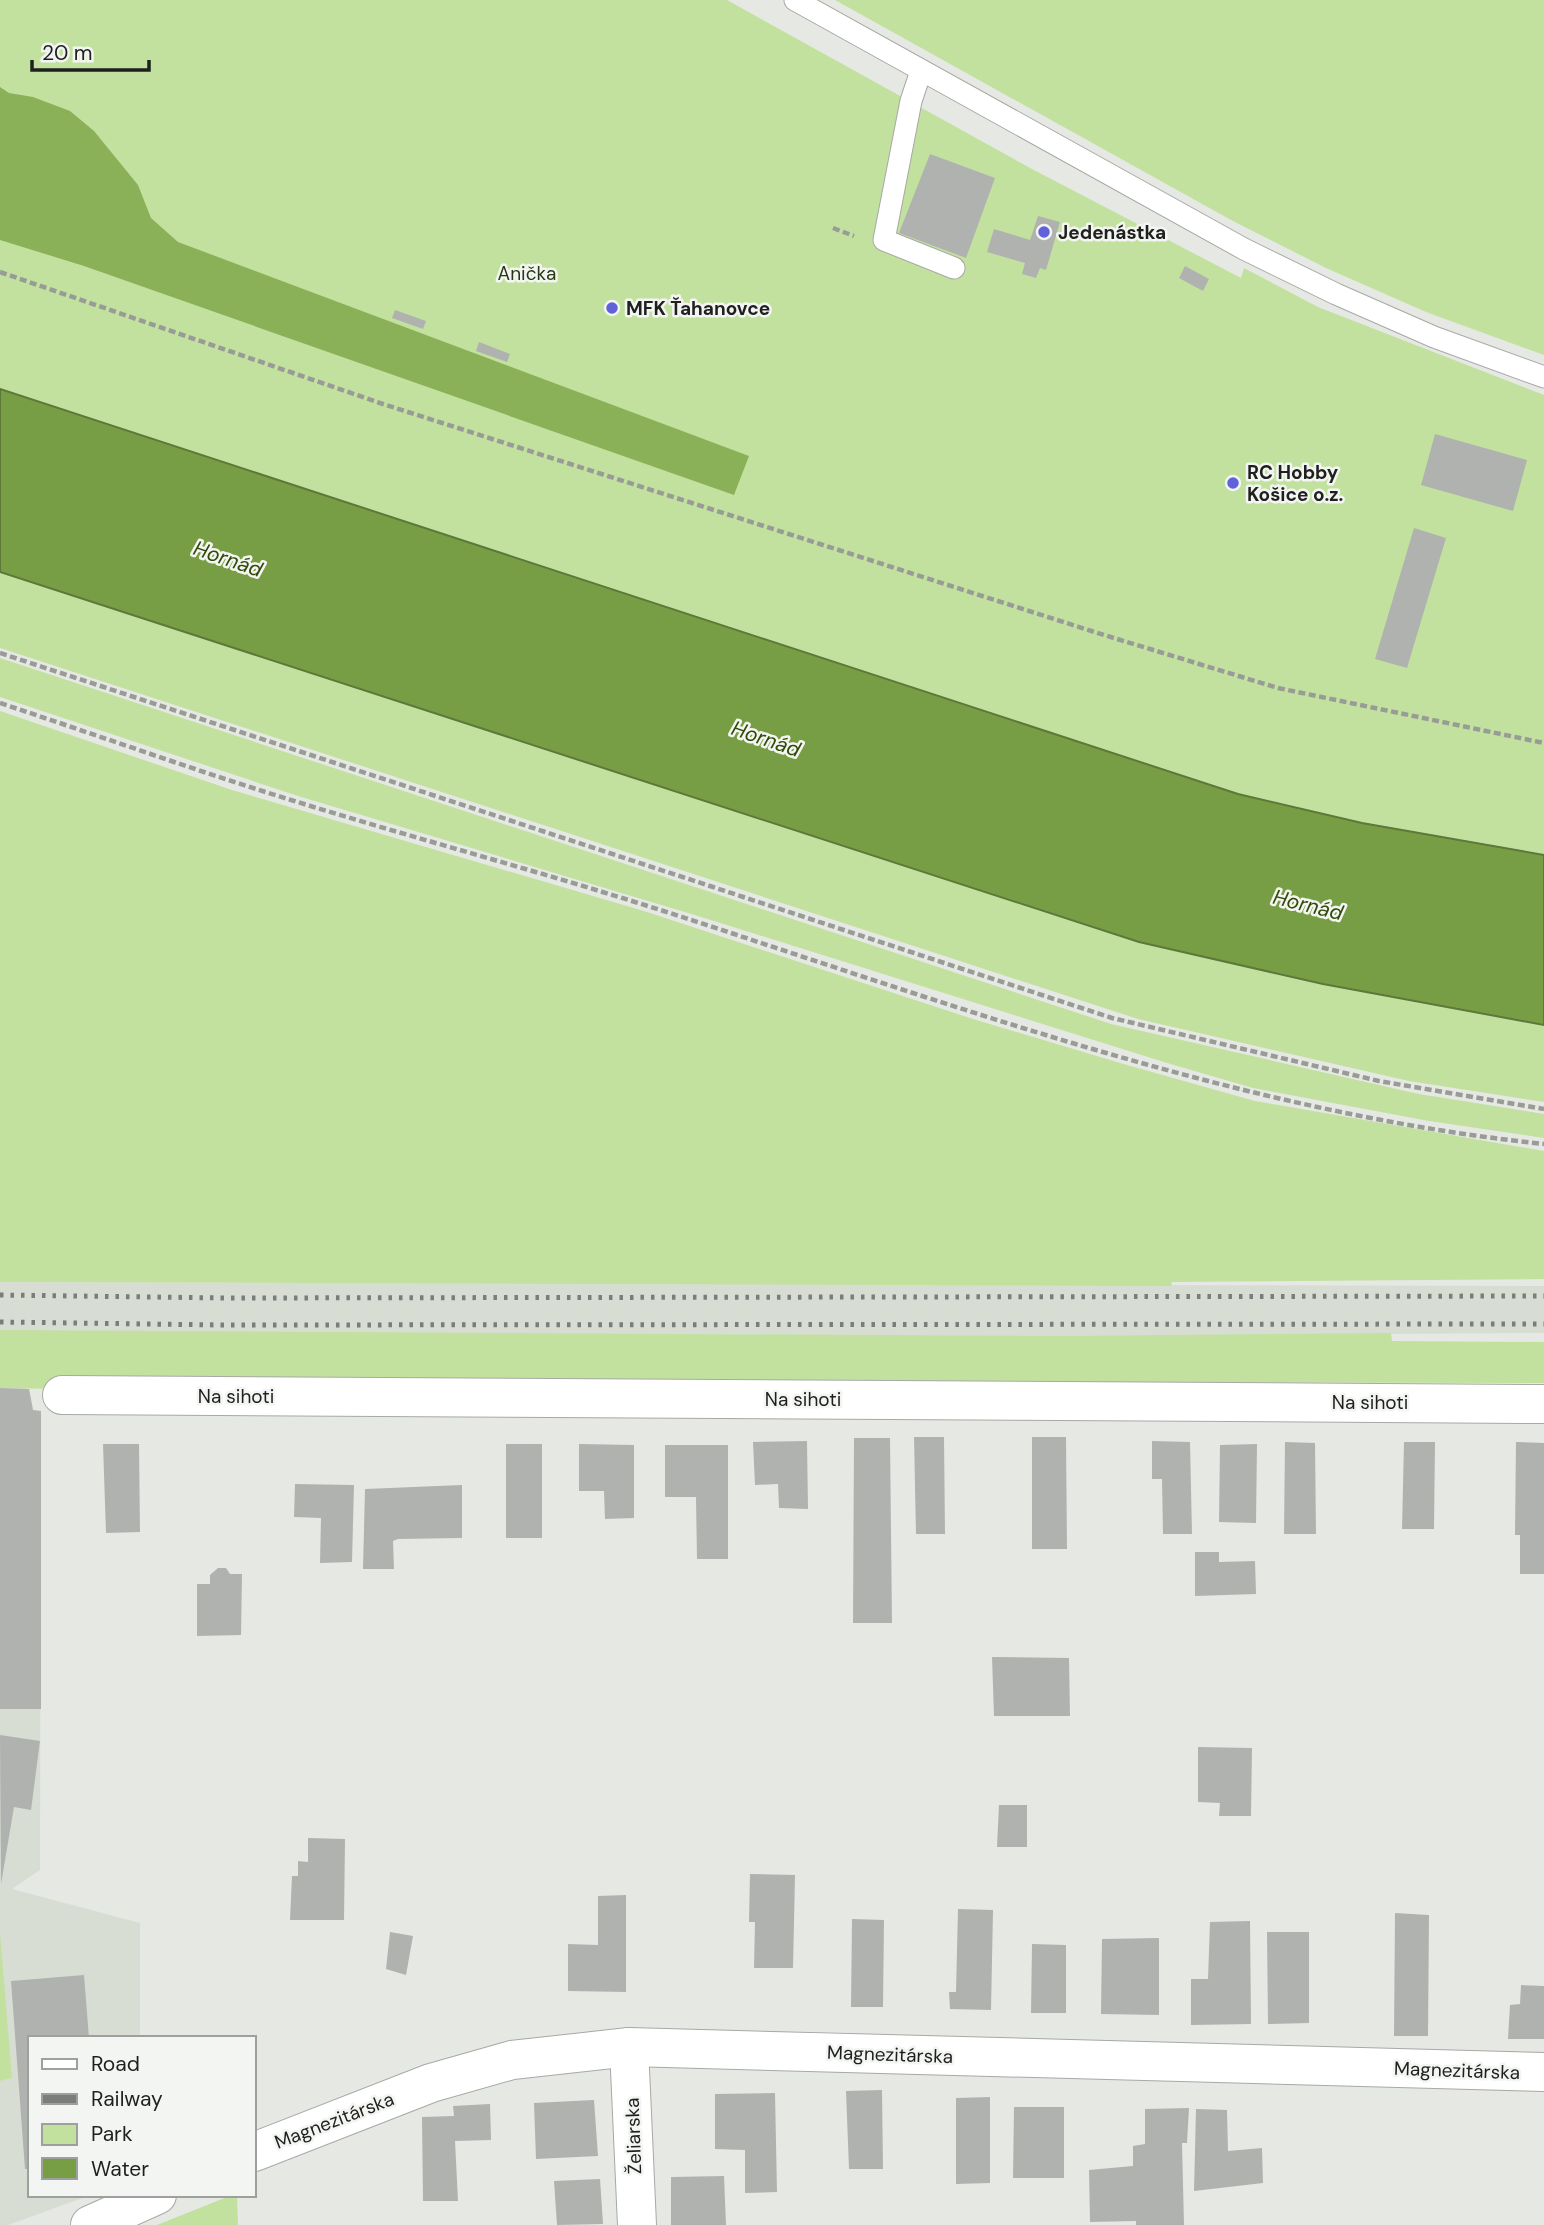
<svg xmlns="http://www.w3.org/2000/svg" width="1544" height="2225" font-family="'DM Sans',sans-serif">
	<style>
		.built { fill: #d8ddd3 }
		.green { fill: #c2e19f }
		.forest { fill: #8ab157 }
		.water { fill: #789e45; stroke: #5d7839; stroke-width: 2 }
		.building { fill: #b0b2af }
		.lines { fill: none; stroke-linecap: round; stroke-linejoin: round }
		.lane-casing { stroke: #a7a9a6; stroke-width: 23 }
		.street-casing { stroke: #a7a9a6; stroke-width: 40 }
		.path { stroke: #999b97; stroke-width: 4.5; stroke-dasharray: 7 3.5; stroke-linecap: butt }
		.lane { stroke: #fff; stroke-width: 21 }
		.street { stroke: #fff; stroke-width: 38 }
		.rail { stroke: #7b7d7a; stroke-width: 5; stroke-dasharray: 3.5 7; stroke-linecap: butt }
		.poi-dot { fill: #6162da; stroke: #f3f5f2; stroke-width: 2.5 }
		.labels { text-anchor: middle; stroke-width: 5; stroke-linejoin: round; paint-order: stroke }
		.poi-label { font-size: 19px; font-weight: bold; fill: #1f201e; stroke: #f3f5f2; text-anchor: start }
		.park-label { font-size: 19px; fill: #273712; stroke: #f3f5f2 }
		.street-label { font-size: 19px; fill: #1f201e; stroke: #f3f5f2 }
		.water-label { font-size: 21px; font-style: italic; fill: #314a07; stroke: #f3f5f2 }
	</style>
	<rect width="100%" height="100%" fill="#e6e8e4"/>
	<!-- built -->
	<g class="built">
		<polygon points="0,1282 1544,1286 1544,1333 1046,1336 59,1332 0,1330"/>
		<polygon points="0,1388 29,1389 33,1410 41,1411 40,1870 12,1889 140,1923 140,2038 30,2038 30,2195 91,2195 8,2225 0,2225"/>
	</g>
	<!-- green -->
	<g class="green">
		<polygon points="0,0 727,0 1032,169 1241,278 1244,268 1318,307 1544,395 1544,855 1362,823 1238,794 0,389"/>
		<polygon points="835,0 1544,0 1544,355 1426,312 1326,268 1231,220"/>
		<polygon points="0,572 1139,942 1544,1024 1544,1102 1409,1081 1138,1019 0,648"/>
		<polygon points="0,658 1111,1024 1419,1094 1544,1114 1544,1138 1429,1121 1253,1088 1167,1063 698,916 298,796 0,697"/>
		<polygon points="0,711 232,790 644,911 973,1019 1120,1063 1255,1101 1544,1151 1544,1279 1172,1282 1171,1286 0,1282"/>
		<polygon points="0,1330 1046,1336 1391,1333 1392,1341 1544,1342 1544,1383 193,1381 59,1375 55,1389 0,1388"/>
		<polygon points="0,1933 12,2078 0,2081"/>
		<polygon points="232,2195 237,2195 238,2225 157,2225"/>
	</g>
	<!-- forest -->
	<polygon class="forest" points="0,87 9,93 33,97 70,111 94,131 138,185 151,218 178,242 749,456 734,495 84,266 0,240"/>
	<!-- water -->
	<polygon class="water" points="0,389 1238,794 1362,823 1544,855 1544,1025 1323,984 1139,942 0,572"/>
	<!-- building -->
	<g class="building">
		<polygon points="930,154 995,178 966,258 899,233"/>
		<polygon points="1038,216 1060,222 1046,270 1040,268 1036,278 1022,274 1025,263 987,252 994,229 1030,240"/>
		<polygon points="1185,266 1209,279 1203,291 1179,278"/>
		<polygon points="395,310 426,321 423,329 392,318"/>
		<polygon points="479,342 510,354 507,362 476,351"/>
		<polygon points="1435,434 1527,460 1513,511 1421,485"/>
		<polygon points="1414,528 1446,538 1407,668 1375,659"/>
		<polygon points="0,1388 29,1389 33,1410 41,1411 41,1709 0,1709"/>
		<polygon points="914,1437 944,1437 945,1534 916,1534"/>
		<polygon points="1032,1437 1066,1437 1067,1549 1032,1549"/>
		<polygon points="854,1438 890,1438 892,1623 853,1623"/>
		<polygon points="807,1441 808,1509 779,1508 778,1484 755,1485 753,1442"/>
		<polygon points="1152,1441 1190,1442 1192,1534 1163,1534 1162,1479 1152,1479"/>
		<polygon points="1285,1442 1315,1443 1316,1534 1284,1534"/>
		<polygon points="1404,1442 1435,1442 1434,1529 1402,1529"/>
		<polygon points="1516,1442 1544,1443 1544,1574 1520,1574 1520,1535 1515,1535"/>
		<polygon points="103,1444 139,1444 140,1532 106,1533"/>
		<rect x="506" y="1444" width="36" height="94"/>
		<polygon points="579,1444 634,1445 634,1518 605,1519 604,1491 579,1491"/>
		<polygon points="1257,1444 1256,1523 1219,1522 1220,1445"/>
		<polygon points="665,1445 728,1445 728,1559 697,1559 696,1497 665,1497"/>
		<polygon points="295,1484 354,1485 352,1562 320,1563 321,1518 294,1517"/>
		<polygon points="462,1485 462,1538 398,1539 393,1541 394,1569 363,1569 365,1489"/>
		<polygon points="1195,1552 1219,1552 1219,1562 1255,1561 1256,1594 1195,1596"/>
		<polygon points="218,1568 226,1568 230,1574 242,1574 241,1635 197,1636 197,1584 210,1584 210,1575"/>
		<polygon points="992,1657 1069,1658 1070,1716 994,1716"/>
		<polygon points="0,1735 40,1741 31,1810 14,1807 1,1884"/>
		<polygon points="1198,1747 1252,1748 1251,1816 1219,1816 1220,1803 1198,1802"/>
		<polygon points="999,1805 1027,1805 1027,1847 997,1847"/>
		<polygon points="308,1838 345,1839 344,1920 290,1920 292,1876 298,1876 298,1861 308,1862"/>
		<polygon points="750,1874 795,1875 793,1968 754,1968 755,1922 749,1922"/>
		<polygon points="626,1895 626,1992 568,1991 568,1944 598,1945 598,1896"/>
		<polygon points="958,1909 993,1910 991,2010 950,2009 949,1992 956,1992"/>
		<polygon points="1395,1913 1429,1915 1428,2036 1394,2036"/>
		<polygon points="852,1919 884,1920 883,2007 851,2007"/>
		<polygon points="1250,1921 1251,2024 1191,2025 1191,1979 1208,1979 1210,1922"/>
		<polygon points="390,1932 413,1936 406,1975 386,1969"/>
		<polygon points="1267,1932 1309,1932 1309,2023 1268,2024"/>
		<polygon points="1159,1938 1159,2015 1101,2014 1102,1939"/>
		<polygon points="1032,1944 1066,1945 1066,2013 1031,2013"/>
		<polygon points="84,1975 89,2038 30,2038 30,2169 25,2169 11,1981"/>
		<polygon points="1521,1985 1544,1986 1544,2039 1508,2039 1510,2005 1520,2004"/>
		<polygon points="882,2090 883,2169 849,2169 846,2091"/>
		<polygon points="775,2093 777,2192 745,2193 745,2150 715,2149 715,2094"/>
		<polygon points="990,2097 990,2183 956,2184 956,2098"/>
		<polygon points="594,2100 598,2156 536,2159 534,2103"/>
		<polygon points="490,2104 491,2140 455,2141 458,2201 423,2201 422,2117 454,2116 453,2106"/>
		<polygon points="1014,2107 1064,2107 1064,2178 1013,2178"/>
		<polygon points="1189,2108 1187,2143 1182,2143 1184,2225 1136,2225 1136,2221 1090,2222 1089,2170 1133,2166 1133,2146 1145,2144 1145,2109"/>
		<polygon points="1196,2109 1227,2110 1228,2151 1262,2148 1263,2183 1194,2191"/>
		<polygon points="724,2176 726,2225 671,2225 671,2177"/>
		<polygon points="600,2179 603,2224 557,2225 554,2181"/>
	</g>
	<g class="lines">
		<!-- lane casing -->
		<g class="lane-casing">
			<g id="lane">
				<polyline points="795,0 1244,249 1336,294 1434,337 1544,377"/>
				<polyline points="921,71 911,101 884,240 954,268"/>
			</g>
		</g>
		<!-- street casing -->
		<g class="street-casing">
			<g id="street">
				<polyline points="62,1395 1544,1404"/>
				<polyline points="629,2047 637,2225"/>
				<polyline points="254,2152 431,2083 512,2060 629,2047 1544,2072"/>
				<polyline points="90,2225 157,2195"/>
			</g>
		</g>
		<!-- path -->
		<g class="path">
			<polyline points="833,228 854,236"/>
			<polyline points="0,272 383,404 1104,635 1278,688 1544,743"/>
			<polyline points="0,653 1112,1018 1379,1081 1544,1109"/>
			<path d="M0,703c97,32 194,67 291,97 129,40 259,74 388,116 283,92 567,197 865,228"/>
		</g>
		<!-- lane -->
		<use href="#lane" class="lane"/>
		<!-- street -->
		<use href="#street" class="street"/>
		<!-- rail -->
		<g class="rail">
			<polyline points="0,1295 227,1298 1544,1296"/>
			<polyline points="0,1322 222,1325 1544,1324"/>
		</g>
	</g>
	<!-- markers -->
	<g class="poi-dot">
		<circle cx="1044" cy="232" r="7"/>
		<circle cx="612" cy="308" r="7"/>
		<circle cx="1233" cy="483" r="7"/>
	</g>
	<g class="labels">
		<!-- poi labels -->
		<g class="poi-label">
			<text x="1058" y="239">Jedenástka</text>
			<text x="626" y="315">MFK Ťahanovce</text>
			<text x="1247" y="479">RC Hobby<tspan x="1247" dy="22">Košice o.z.</tspan></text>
		</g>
		<!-- park labels -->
		<g class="park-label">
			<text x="527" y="280">Anička</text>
		</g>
		<!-- street labels -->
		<g class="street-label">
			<text x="236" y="1403">Na sihoti</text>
			<text x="803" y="1406">Na sihoti</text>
			<text x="1370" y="1409">Na sihoti</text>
			<text transform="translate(890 2054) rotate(2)" y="7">Magnezitárska</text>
			<text transform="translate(1457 2070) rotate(2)" y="7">Magnezitárska</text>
			<text transform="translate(334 2120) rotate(-21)" y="7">Magnezitárska</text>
			<text transform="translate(633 2136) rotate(-92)" y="7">Želiarska</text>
		</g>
		<!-- water labels -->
		<g class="water-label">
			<text transform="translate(228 559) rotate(19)" y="7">Hornád</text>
			<text transform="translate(766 739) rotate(19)" y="7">Hornád</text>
			<text transform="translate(1308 905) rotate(14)" y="7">Hornád</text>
		</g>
	</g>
	<!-- legend -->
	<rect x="28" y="2036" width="228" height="161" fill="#f3f5f2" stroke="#9ea09d" stroke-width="2"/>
	<rect x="42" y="2059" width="35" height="10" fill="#ffffff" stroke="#9ea09d" stroke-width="2"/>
	<text x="91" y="2071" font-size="21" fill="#1f201e">Road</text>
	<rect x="42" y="2094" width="35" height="10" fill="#7b7d7a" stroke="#9ea09d" stroke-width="2"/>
	<text x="91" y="2106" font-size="21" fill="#1f201e">Railway</text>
	<rect x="42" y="2124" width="35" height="21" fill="#c2e19f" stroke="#9ea09d" stroke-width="2"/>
	<text x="91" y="2141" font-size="21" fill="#1f201e">Park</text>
	<rect x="42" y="2158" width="35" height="21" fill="#789e45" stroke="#9ea09d" stroke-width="2"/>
	<text x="91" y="2176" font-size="21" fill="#1f201e">Water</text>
	<!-- scale -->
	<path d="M32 60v10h117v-10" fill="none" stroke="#1f201e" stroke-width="3.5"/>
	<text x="42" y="60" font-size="21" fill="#1f201e" stroke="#f3f5f2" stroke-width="5" paint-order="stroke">20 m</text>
</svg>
